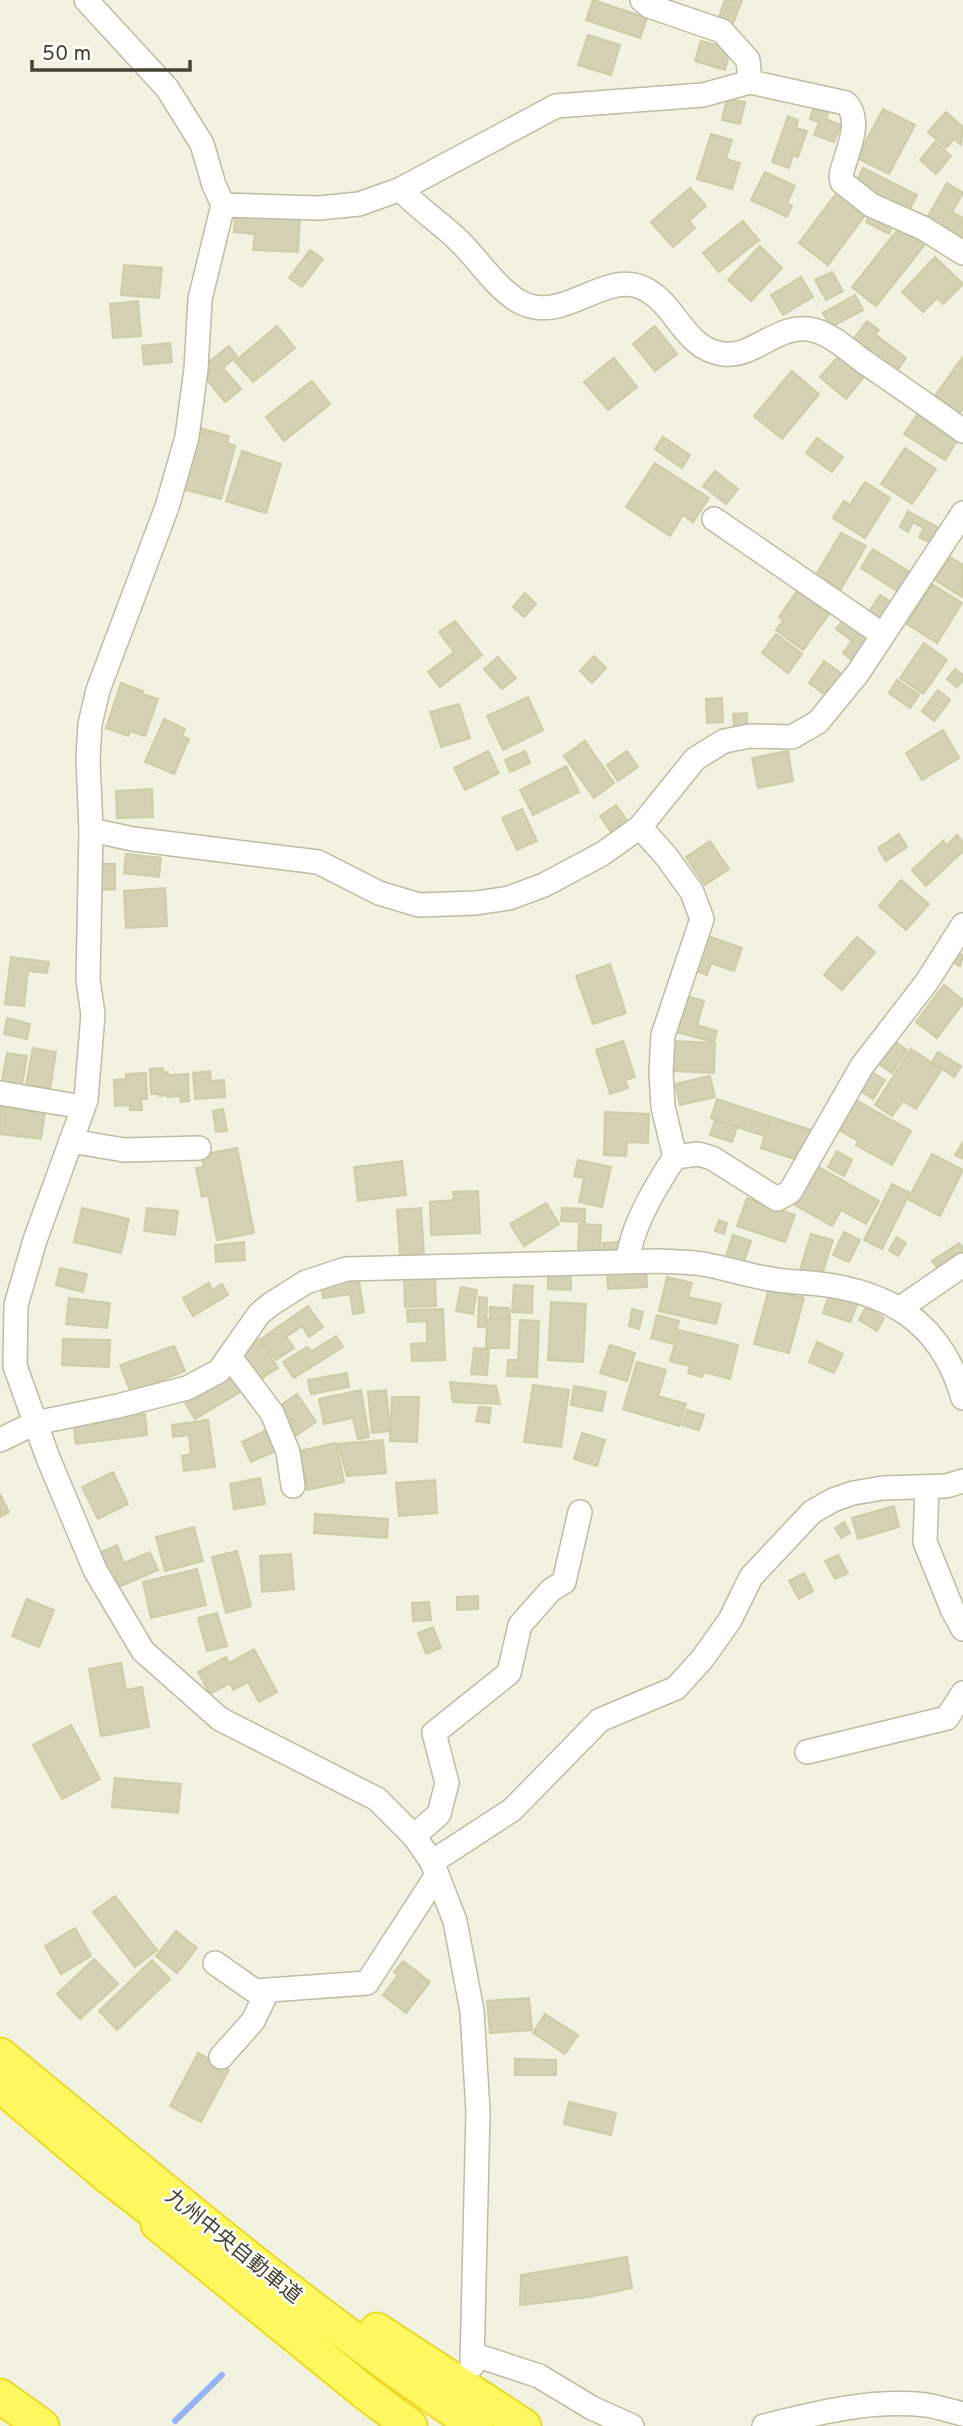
<svg xmlns="http://www.w3.org/2000/svg" width="963" height="2426" font-family="Overpass,'Noto Sans JP',sans-serif">
	<style>
		.lines { fill: none; stroke-linecap: round; stroke-linejoin: round }
		.stream { stroke: #96b4f6; stroke-width: 6 }
		.building { fill: #d4d1b5; stroke: #d0cca8; stroke-width: 2 }
		.minor-casing { stroke: #bebca3; stroke-width: 26 }
		.highway-casing { stroke: #ebda22; stroke-width: 37 }
		.minor { stroke: #fff; stroke-width: 23 }
		.highway { stroke: #fff75f; stroke-width: 33 }
		.labels { text-anchor: middle; stroke-width: 5; stroke-linejoin: round; paint-order: stroke }
		.street-label { font-size: 21px; fill: #444231; stroke: #fff }
	</style>
	<rect width="100%" height="100%" fill="#f2f2e1"/>
	<g class="lines">
		<!-- stream -->
		<polyline class="stream" points="175,2421 222,2375"/>
	</g>
	<!-- building -->
	<g class="building">
		<polygon points="593,0 647,18 640,38 586,20"/>
		<polygon points="725,0 742,0 732,26 718,20"/>
		<polygon points="588,35 620,45 611,75 578,65"/>
		<polygon points="701,41 731,49 725,70 695,61"/>
		<polygon points="727,99 745,102 740,124 722,120"/>
		<polygon points="814,105 829,111 826,119 841,125 834,142 814,135 819,122 810,119"/>
		<polygon points="883,109 915,125 889,174 857,158"/>
		<polygon points="946,112 963,127 961,145 954,139 946,148 928,132"/>
		<polygon points="788,116 798,120 796,128 807,131 798,157 793,155 789,168 772,162"/>
		<polygon points="711,134 732,140 726,159 740,163 732,189 697,179"/>
		<polygon points="935,142 951,156 936,174 920,160"/>
		<polygon points="863,168 917,195 907,215 853,188"/>
		<polygon points="765,172 795,186 787,203 792,206 787,217 751,200"/>
		<polygon points="947,183 963,193 952,212 963,218 963,239 927,218"/>
		<polygon points="841,187 862,203 856,209 866,214 828,265 799,243"/>
		<polygon points="690,188 706,206 689,221 695,228 673,247 651,222"/>
		<polygon points="872,211 894,223 889,234 866,222"/>
		<polygon points="235,214 300,218 298,252 253,250 255,234 234,232"/>
		<polygon points="743,221 759,240 719,272 703,253"/>
		<polygon points="903,223 927,242 876,306 852,287"/>
		<polygon points="760,246 782,268 751,301 728,280"/>
		<polygon points="310,250 323,259 302,287 289,278"/>
		<polygon points="935,257 963,284 943,304 937,298 923,312 902,292"/>
		<polygon points="124,265 162,268 159,298 121,295"/>
		<polygon points="832,272 843,291 826,300 815,280"/>
		<polygon points="801,277 813,297 783,315 771,295"/>
		<polygon points="855,295 863,310 831,327 823,313"/>
		<polygon points="138,301 141,336 113,338 110,304"/>
		<polygon points="867,321 879,330 875,334 906,358 893,376 850,344"/>
		<polygon points="277,326 295,348 253,382 235,361"/>
		<polygon points="655,326 677,354 655,371 633,344"/>
		<polygon points="170,343 172,362 144,365 142,346"/>
		<polygon points="229,346 237,356 223,368 241,389 225,402 199,370"/>
		<polygon points="839,356 864,377 846,399 820,377"/>
		<polygon points="963,357 963,409 958,415 934,397"/>
		<polygon points="614,358 637,387 608,410 584,382"/>
		<polygon points="792,371 819,394 782,439 754,416"/>
		<polygon points="312,381 330,404 284,441 266,417"/>
		<polygon points="917,415 957,441 945,460 904,434"/>
		<polygon points="199,428 229,436 227,443 235,446 221,499 183,489"/>
		<polygon points="663,437 690,455 682,468 655,449"/>
		<polygon points="817,438 843,457 832,472 806,453"/>
		<polygon points="905,448 936,469 912,504 881,484"/>
		<polygon points="242,451 281,464 266,513 226,501"/>
		<polygon points="655,463 709,498 693,522 683,515 670,536 626,507"/>
		<polygon points="715,471 738,489 726,504 703,486"/>
		<polygon points="865,482 890,498 865,538 833,518 844,501 850,505"/>
		<polygon points="908,511 944,531 936,546 919,537 924,528 913,522 908,532 900,527"/>
		<polygon points="841,533 866,546 841,589 816,575"/>
		<polygon points="873,549 911,573 899,592 861,568"/>
		<polygon points="950,557 963,565 962,597 935,580"/>
		<polygon points="932,584 962,603 937,643 907,624"/>
		<polygon points="800,587 832,610 803,650 776,630 783,621 779,617"/>
		<polygon points="525,593 536,604 524,617 513,607"/>
		<polygon points="880,595 894,604 880,625 866,616"/>
		<polygon points="847,616 862,628 852,641 836,629"/>
		<polygon points="455,621 482,655 440,687 428,672 454,652 439,632"/>
		<polygon points="862,628 872,635 852,660 843,653"/>
		<polygon points="776,634 802,654 788,673 762,653"/>
		<polygon points="924,643 947,660 923,694 900,678"/>
		<polygon points="594,656 606,668 592,683 580,671"/>
		<polygon points="498,657 516,678 502,689 484,669"/>
		<polygon points="824,661 843,675 828,697 809,683"/>
		<polygon points="955,669 963,675 963,680 957,687 947,679"/>
		<polygon points="897,680 919,695 910,708 889,693"/>
		<polygon points="121,683 143,691 142,694 158,699 145,736 130,731 128,736 106,728"/>
		<polygon points="938,690 950,700 934,721 922,711"/>
		<polygon points="528,697 543,730 503,750 487,716"/>
		<polygon points="722,698 723,722 707,723 706,699"/>
		<polygon points="459,704 470,738 441,747 430,712"/>
		<polygon points="747,713 747,726 734,726 733,714"/>
		<polygon points="164,719 185,729 182,736 189,739 174,774 145,762"/>
		<polygon points="943,730 959,758 922,780 906,753"/>
		<polygon points="585,741 614,783 594,798 564,756"/>
		<polygon points="488,751 499,773 465,790 454,768"/>
		<polygon points="525,751 530,763 510,772 505,760"/>
		<polygon points="627,751 638,767 618,781 607,765"/>
		<polygon points="788,751 793,781 758,788 752,758"/>
		<polygon points="566,766 579,792 533,815 520,790"/>
		<polygon points="152,789 153,817 117,818 116,791"/>
		<polygon points="616,805 627,820 611,832 600,816"/>
		<polygon points="522,809 537,841 517,850 502,818"/>
		<polygon points="899,834 907,847 886,861 878,848"/>
		<polygon points="957,835 963,842 963,851 926,886 912,870 943,841 947,845"/>
		<polygon points="710,841 729,869 705,885 686,857"/>
		<polygon points="126,854 161,858 159,877 124,873"/>
		<polygon points="101,864 115,864 115,889 102,890"/>
		<polygon points="901,880 929,904 906,930 879,906"/>
		<polygon points="165,888 167,926 126,928 124,891"/>
		<polygon points="705,935 742,948 734,971 711,963 707,975 693,970"/>
		<polygon points="857,937 875,952 842,990 824,975"/>
		<polygon points="957,952 963,955 960,966 952,962"/>
		<polygon points="11,957 49,962 47,973 28,971 24,1006 5,1004"/>
		<polygon points="610,964 626,1013 593,1024 576,976"/>
		<polygon points="944,985 963,1000 963,1003 937,1038 916,1022"/>
		<polygon points="686,996 704,1001 697,1025 717,1031 714,1042 676,1032"/>
		<polygon points="7,1018 30,1024 27,1039 4,1034"/>
		<polygon points="891,1039 907,1050 892,1073 876,1062"/>
		<polygon points="623,1041 635,1077 625,1080 628,1088 610,1094 596,1050"/>
		<polygon points="673,1041 715,1043 714,1073 672,1071"/>
		<polygon points="33,1048 56,1052 50,1089 26,1085"/>
		<polygon points="911,1049 942,1069 916,1109 903,1101 892,1116 875,1105"/>
		<polygon points="938,1052 961,1066 954,1077 932,1062"/>
		<polygon points="7,1053 27,1056 21,1090 1,1087"/>
		<polygon points="163,1068 164,1073 168,1072 168,1075 188,1074 189,1101 181,1102 180,1096 167,1097 167,1095 159,1096 159,1094 151,1094 150,1069"/>
		<polygon points="210,1071 211,1081 224,1080 225,1097 195,1099 193,1073"/>
		<polygon points="870,1071 885,1080 873,1099 858,1089"/>
		<polygon points="146,1073 147,1099 141,1099 142,1110 130,1110 130,1105 115,1106 114,1080 126,1079 126,1074"/>
		<polygon points="710,1076 715,1097 680,1105 675,1084"/>
		<polygon points="717,1099 756,1112 749,1131 711,1118"/>
		<polygon points="854,1099 911,1131 892,1165 856,1145 858,1141 837,1129"/>
		<polygon points="0,1107 45,1112 41,1139 0,1134"/>
		<polygon points="223,1109 227,1131 216,1132 213,1111"/>
		<polygon points="605,1112 649,1114 648,1143 627,1142 626,1156 604,1155"/>
		<polygon points="756,1112 771,1117 765,1136 749,1131"/>
		<polygon points="771,1117 814,1131 803,1162 761,1148"/>
		<polygon points="715,1120 737,1127 732,1142 710,1135"/>
		<polygon points="963,1142 963,1159 955,1155"/>
		<polygon points="237,1148 254,1233 217,1240 208,1195 202,1197 196,1168 204,1167 201,1155"/>
		<polygon points="837,1151 852,1160 844,1176 828,1167"/>
		<polygon points="932,1154 963,1170 940,1216 908,1199"/>
		<polygon points="578,1160 611,1167 602,1207 579,1202 584,1178 574,1176"/>
		<polygon points="402,1161 406,1195 358,1201 354,1167"/>
		<polygon points="817,1166 879,1201 866,1224 841,1210 832,1226 795,1205"/>
		<polygon points="892,1184 910,1193 882,1249 864,1240"/>
		<polygon points="478,1191 480,1233 431,1235 430,1202 454,1200 453,1192"/>
		<polygon points="747,1198 795,1215 785,1242 737,1226"/>
		<polygon points="546,1203 559,1224 524,1246 510,1224"/>
		<polygon points="82,1208 129,1219 121,1253 74,1242"/>
		<polygon points="147,1208 178,1211 175,1235 144,1231"/>
		<polygon points="421,1208 424,1255 400,1256 397,1210"/>
		<polygon points="562,1208 585,1209 585,1222 561,1221"/>
		<polygon points="719,1220 727,1223 724,1234 715,1231"/>
		<polygon points="579,1224 601,1225 600,1254 578,1253"/>
		<polygon points="844,1232 860,1240 849,1262 833,1255"/>
		<polygon points="811,1234 833,1240 821,1277 800,1270"/>
		<polygon points="733,1235 751,1241 743,1265 725,1259"/>
		<polygon points="897,1237 906,1243 898,1256 889,1250"/>
		<polygon points="244,1242 245,1260 216,1262 215,1245"/>
		<polygon points="619,1242 620,1252 603,1252 603,1243"/>
		<polygon points="959,1243 963,1248 963,1258 941,1273 932,1261"/>
		<polygon points="60,1268 87,1274 83,1292 56,1285"/>
		<polygon points="646,1271 647,1287 608,1289 607,1273"/>
		<polygon points="435,1274 436,1306 405,1307 404,1275"/>
		<polygon points="548,1274 571,1274 571,1290 548,1289"/>
		<polygon points="358,1276 364,1312 353,1314 350,1294 323,1298 320,1281"/>
		<polygon points="667,1277 692,1283 688,1297 721,1304 716,1324 659,1311"/>
		<polygon points="209,1283 212,1290 222,1284 228,1295 193,1316 183,1298"/>
		<polygon points="514,1285 533,1286 532,1313 512,1312"/>
		<polygon points="461,1287 477,1290 473,1314 456,1311"/>
		<polygon points="769,1289 804,1298 789,1353 754,1344"/>
		<polygon points="830,1292 858,1302 850,1322 823,1313"/>
		<polygon points="479,1297 487,1298 486,1327 478,1327"/>
		<polygon points="69,1298 110,1303 107,1328 66,1324"/>
		<polygon points="551,1302 586,1304 583,1362 548,1360"/>
		<polygon points="308,1306 323,1327 309,1337 302,1326 286,1337 294,1348 276,1360 261,1339"/>
		<polygon points="490,1307 509,1308 510,1319 490,1319"/>
		<polygon points="866,1307 884,1318 877,1331 859,1320"/>
		<polygon points="443,1309 445,1360 412,1361 411,1344 427,1343 427,1321 408,1322 407,1310"/>
		<polygon points="632,1309 643,1312 639,1329 629,1326"/>
		<polygon points="657,1315 679,1321 673,1344 651,1338"/>
		<polygon points="487,1319 510,1319 509,1348 486,1348"/>
		<polygon points="520,1320 539,1321 537,1377 507,1376 508,1360 518,1360"/>
		<polygon points="679,1330 738,1345 730,1379 704,1372 702,1377 688,1373 690,1366 670,1361"/>
		<polygon points="336,1336 343,1347 294,1378 283,1362 307,1347 312,1351"/>
		<polygon points="63,1339 110,1340 109,1367 62,1365"/>
		<polygon points="259,1339 278,1368 254,1383 235,1354"/>
		<polygon points="817,1342 843,1354 834,1373 809,1362"/>
		<polygon points="610,1345 635,1353 627,1381 600,1373"/>
		<polygon points="174,1346 185,1371 131,1393 120,1365"/>
		<polygon points="474,1348 489,1349 487,1375 471,1374"/>
		<polygon points="637,1362 666,1370 658,1396 686,1404 679,1426 623,1409"/>
		<polygon points="235,1372 245,1389 195,1419 185,1402"/>
		<polygon points="347,1373 349,1387 311,1394 308,1380"/>
		<polygon points="450,1382 496,1386 500,1404 453,1402"/>
		<polygon points="533,1385 569,1390 561,1447 524,1442"/>
		<polygon points="574,1386 606,1392 602,1411 571,1405"/>
		<polygon points="361,1390 369,1437 358,1439 353,1418 324,1424 319,1399"/>
		<polygon points="386,1390 390,1431 372,1433 368,1392"/>
		<polygon points="297,1394 316,1422 292,1438 274,1410"/>
		<polygon points="392,1397 419,1397 417,1442 390,1441"/>
		<polygon points="479,1407 491,1408 489,1423 476,1421"/>
		<polygon points="687,1410 704,1415 699,1430 682,1425"/>
		<polygon points="145,1414 147,1435 76,1444 73,1423"/>
		<polygon points="208,1420 215,1467 184,1471 182,1456 191,1454 189,1435 173,1437 172,1425"/>
		<polygon points="271,1428 281,1449 251,1462 242,1442"/>
		<polygon points="582,1433 605,1440 597,1466 574,1459"/>
		<polygon points="383,1440 386,1473 347,1476 338,1444"/>
		<polygon points="336,1443 344,1482 307,1490 299,1451"/>
		<polygon points="113,1472 128,1504 98,1519 82,1487"/>
		<polygon points="260,1478 265,1504 234,1509 230,1484"/>
		<polygon points="435,1480 437,1513 399,1516 396,1483"/>
		<polygon points="0,1494 9,1512 0,1517"/>
		<polygon points="894,1506 899,1527 858,1539 852,1518"/>
		<polygon points="315,1514 388,1519 387,1538 314,1533"/>
		<polygon points="844,1522 850,1533 841,1538 835,1528"/>
		<polygon points="194,1527 203,1561 165,1571 156,1537"/>
		<polygon points="117,1545 124,1563 150,1552 158,1570 112,1590 96,1554"/>
		<polygon points="237,1551 251,1606 226,1613 212,1557"/>
		<polygon points="291,1554 294,1589 262,1592 260,1556"/>
		<polygon points="838,1555 848,1573 835,1579 825,1561"/>
		<polygon points="197,1569 206,1605 151,1618 143,1582"/>
		<polygon points="804,1573 813,1591 799,1599 789,1581"/>
		<polygon points="478,1596 478,1609 457,1610 457,1597"/>
		<polygon points="27,1599 54,1610 39,1647 12,1636"/>
		<polygon points="429,1602 431,1620 413,1621 412,1603"/>
		<polygon points="217,1613 227,1646 207,1651 198,1618"/>
		<polygon points="433,1627 441,1648 426,1654 418,1633"/>
		<polygon points="254,1649 277,1692 259,1702 248,1682 233,1690 230,1683 210,1694 198,1672 226,1657 229,1663"/>
		<polygon points="121,1663 126,1690 142,1687 149,1727 101,1736 89,1669"/>
		<polygon points="71,1725 100,1779 62,1799 33,1745"/>
		<polygon points="115,1778 181,1784 178,1813 112,1807"/>
		<polygon points="115,1896 157,1950 135,1967 93,1912"/>
		<polygon points="75,1928 91,1956 61,1974 45,1946"/>
		<polygon points="176,1931 197,1948 177,1973 156,1956"/>
		<polygon points="94,1959 118,1984 80,2019 57,1994"/>
		<polygon points="152,1960 170,1979 117,2030 99,2011"/>
		<polygon points="403,1961 430,1982 406,2013 383,1995 398,1975 394,1972"/>
		<polygon points="529,1998 532,2030 490,2033 487,2001"/>
		<polygon points="545,2014 578,2035 565,2054 533,2033"/>
		<polygon points="198,2053 229,2070 201,2122 170,2106"/>
		<polygon points="515,2059 556,2060 556,2075 515,2075"/>
		<polygon points="569,2102 616,2113 611,2135 564,2124"/>
		<polygon points="627,2257 632,2288 589,2297 520,2305 521,2275"/>
	</g>
	<g class="lines">
		<!-- minor casing -->
		<g class="minor-casing">
			<g id="minor">
				<polyline points="86,0 167,88 202,144 214,185 223,205 200,299 196,369 187,437 167,507 98,690 90,724 88,759 91,830 88,980 93,1014 86,1100 35,1240 16,1305 15,1366 48,1458 95,1570 143,1651 220,1719 377,1799 414,1836 432,1862 455,1921 472,2011 478,2111 472,2366"/>
				<polyline points="642,0 649,6 722,31 748,60 750,82"/>
				<path d="M401,189c3,7 46,40 55,49 21,19 39,50 64,64 45,24 86,-36 127,-12 30,17 38,59 76,64 32,4 55,-32 90,-24 18,4 35,20 50,31 33,23 67,46 100,70"/>
				<path d="M223,205l96,3 40,-4 42,-15 155,-83 147,-11 47,-13 96,21c18,19 -1,51 -5,73l1,6 29,23 52,23 40,25"/>
				<polyline points="714,519 883,635"/>
				<polyline points="640,827 666,856 692,892 702,919 663,1035 661,1072 663,1107 675,1157"/>
				<polyline points="91,830 133,839 318,862 379,893 419,905 476,903 509,898 544,885 602,854 640,827 695,759 724,741 750,736 792,737 818,722 858,673 963,513"/>
				<polyline points="0,1093 83,1107"/>
				<polyline points="71,1141 124,1150 199,1148"/>
				<path d="M628,1261c2,-33 29,-77 47,-104l23,-3 14,4 65,41 13,-7 72,-126 64,-83 37,-58"/>
				<polyline points="899,1309 963,1265"/>
				<polyline points="230,1357 272,1413 288,1452 293,1486"/>
				<path d="M0,1440l35,-17 83,-17 69,-18 32,-17 40,-57 12,-10 35,-22 40,-13 314,-8c14,1 29,1 43,3 23,4 45,12 68,15 21,4 42,3 63,7 68,12 110,46 129,112"/>
				<polyline points="927,1487 925,1542 953,1611 963,1629"/>
				<polyline points="807,1752 947,1718 963,1693"/>
				<polyline points="414,1836 439,1814 447,1783 434,1733 509,1673 520,1625 551,1590 564,1582 580,1512"/>
				<polyline points="432,1862 512,1810 600,1720 676,1688 703,1658 730,1620 751,1577 812,1512 833,1500 853,1493 883,1488 946,1486 963,1481"/>
				<polyline points="215,1963 255,1991 367,1983 437,1875"/>
				<polyline points="221,2057 253,2021 268,1990"/>
				<polyline points="472,2354 539,2376 592,2408 632,2426"/>
				<path d="M764,2426c53,-13 107,-27 162,-21 12,2 25,6 37,9"/>
			</g>
		</g>
		<!-- highway casing -->
		<g class="highway-casing">
			<g id="highway">
				<path d="M0,2055c156,128 309,259 476,371"/>
				<polyline points="0,2085 105,2174 180,2232"/>
				<polyline points="158,2224 367,2394 410,2426"/>
				<polyline points="377,2330 524,2426"/>
				<polyline points="0,2396 42,2426"/>
			</g>
		</g>
		<!-- minor -->
		<use href="#minor" class="minor"/>
		<!-- highway -->
		<use href="#highway" class="highway"/>
	</g>
	<g class="labels">
		<!-- street labels -->
		<g class="street-label">
			<text transform="translate(234 2246) rotate(39)" y="7">九州中央自動車道</text>
		</g>
	</g>
	<!-- scale -->
	<path d="M32 60v10h158v-10" fill="none" stroke="#444231" stroke-width="3.5"/>
	<text x="42" y="60" font-size="21" fill="#444231" stroke="#ffffff" stroke-width="5" paint-order="stroke">50 m</text>
</svg>
